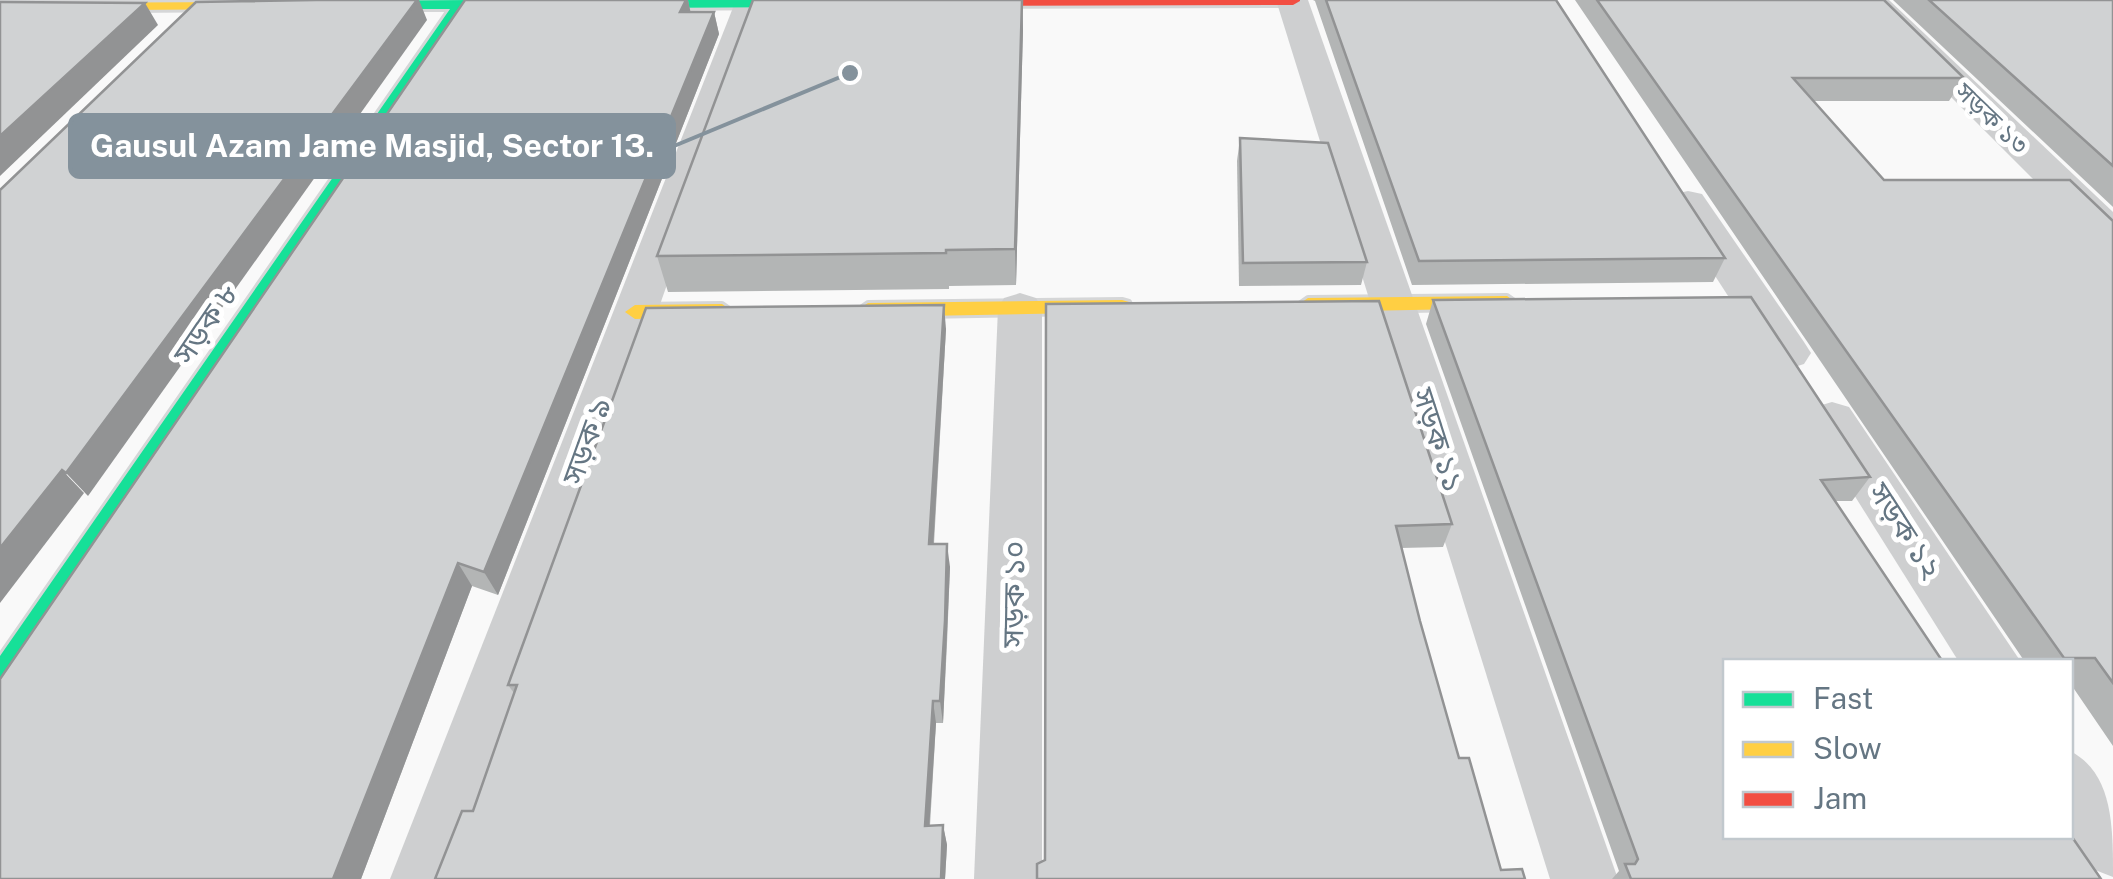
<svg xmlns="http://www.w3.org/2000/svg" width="2113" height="879" font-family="'Public Sans','Noto Sans Bengali',sans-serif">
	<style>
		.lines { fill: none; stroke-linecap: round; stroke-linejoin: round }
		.fast-casing { stroke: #d5d6d7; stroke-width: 6 }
		.slow-casing { stroke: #d5d6d7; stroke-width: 6 }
		.jam-casing { stroke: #d5d6d7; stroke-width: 6 }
		.street { fill: #cecfd0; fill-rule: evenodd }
		.fast { fill: #16e098; fill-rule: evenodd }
		.slow { fill: #ffcf43; fill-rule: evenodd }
		.jam { fill: #f24e42; fill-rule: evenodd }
		.wall { fill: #b3b5b5 }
		.shaded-wall { fill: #929394 }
		.building { fill: #d0d2d3; stroke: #929394; stroke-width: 2.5 }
		.labels { text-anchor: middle; stroke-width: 10; stroke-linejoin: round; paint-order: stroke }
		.far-street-label { font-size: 25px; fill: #657683; stroke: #fff }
		.street-label { font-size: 30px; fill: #657683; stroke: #fff }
		.leader { fill: none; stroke: #84929c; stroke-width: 4 }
		.callout-dot { fill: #84929c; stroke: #fff; stroke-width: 4 }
		.callout { fill: #84929c; stroke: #84929c; stroke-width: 4 }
		.callout-label { font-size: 32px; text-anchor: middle; font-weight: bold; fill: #fff }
	</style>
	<rect width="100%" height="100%" fill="#f9f9f9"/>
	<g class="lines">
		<!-- fast casing -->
		<g class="fast-casing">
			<polygon id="fast" points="471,0 832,0 834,3 827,7 465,9 9,686 0,690 0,656 450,9 348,9 341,5 348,1"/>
		</g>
		<!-- slow casing -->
		<g class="slow-casing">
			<g id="slow">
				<polygon points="272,2 272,8 267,9 0,11 0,3"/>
				<polygon points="1507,296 1517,303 1514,308 1308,312 1298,305 1308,298"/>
				<polygon points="1122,300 1129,302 1132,307 1129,312 868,317 858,310 868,303"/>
				<polygon points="722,304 732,311 729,316 635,319 625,312 635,305"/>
			</g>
		</g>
		<!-- jam casing -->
		<g class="jam-casing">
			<polygon id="jam" points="942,0 1300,0 1300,1 1293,5 948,6 943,5"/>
		</g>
		<!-- street -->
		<g class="street">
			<polygon points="736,0 766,3 458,879 390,879"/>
			<polygon points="1276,0 1308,0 1618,879 1550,879"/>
			<polygon points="1854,0 1889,0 2113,212 2113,248 2098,244"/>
			<polygon points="1688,191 1702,194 1804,342 1811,353 1804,364 1788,369 1772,364 1668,203 1674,194"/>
			<polygon points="1020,293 1036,298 1042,308 1042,879 974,879 998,308 1004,298"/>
			<polygon points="1832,402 1849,407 2021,662 1959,662 1807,420 1815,407"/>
			<path d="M2070,751c43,22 43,75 43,126l-23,-9 -20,-32z"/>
		</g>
		<!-- fast -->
		<use href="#fast" class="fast"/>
		<!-- slow -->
		<use href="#slow" class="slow"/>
		<!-- jam -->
		<use href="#jam" class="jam"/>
	</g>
	<!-- wall -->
	<g class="wall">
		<polygon points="688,0 690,12 714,12 719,34 498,595 472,586 361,879 0,879"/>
		<polygon points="1022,0 1023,30 1016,285 949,286 949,289 668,292 657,256"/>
		<polygon points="1313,0 1556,0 1725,258 1713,282 1412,285 1315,1"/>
		<polygon points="1575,0 1884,0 1964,78 1949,101 1813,101 1884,180 2113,221 2113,746 2070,683 2070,662 2025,662"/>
		<polygon points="1893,0 2113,0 2113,207"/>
		<polygon points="1240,138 1367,262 1361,285 1239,286 1237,161"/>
		<polygon points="1433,300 1870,477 1852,501 1836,501 1726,662 1726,836 2101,879 1612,879 1619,871 1426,324"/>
		<polygon points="1046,304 1452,524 1443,547 1401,548 1420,621 1459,758 1501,870 1525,879 1045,860"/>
		<polygon points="946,329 934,544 950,567 947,644 943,723 936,723 930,826 943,825 947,845 945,879 435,879 473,811 514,693 508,685"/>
	</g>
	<!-- shaded-wall -->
	<g class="shaded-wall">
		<polygon points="417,0 419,0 427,20 88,496 66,473"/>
		<polygon points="686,0 688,0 692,19 680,12"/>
		<polygon points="1022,0 1023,30 1016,285 1015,249"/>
		<polygon points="145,3 158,25 0,176 0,136"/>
		<polygon points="714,12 719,34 498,595 484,572"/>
		<polygon points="944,305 946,329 932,567 929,544"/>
		<polygon points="62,470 84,493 0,603 0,548"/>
		<polygon points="947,544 950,567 943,723 940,701"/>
		<polygon points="458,563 472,586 361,879 333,879"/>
		<polygon points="933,701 936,723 928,846 925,826"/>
		<polygon points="943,825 947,845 945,879 941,879"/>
	</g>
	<!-- building -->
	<g class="building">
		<polygon points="316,0 417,0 66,473 62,470 0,548 0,190 196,2"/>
		<polygon points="465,0 686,0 680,12 714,12 484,572 458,563 333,879 0,879 0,679"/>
		<polygon points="753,0 1022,0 1015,249 946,250 946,253 657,256"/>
		<polygon points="1326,0 1556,0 1725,258 1419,261"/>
		<polygon points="1597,0 1884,0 1964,78 1793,78 1884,180 2070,180 2113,221 2113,683 2095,658 2064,658"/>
		<polygon points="1929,0 2113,0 2113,166"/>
		<polygon points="0,2 2,2 145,3 0,136"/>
		<polygon points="1240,138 1328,143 1367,262 1243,263"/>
		<polygon points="1751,297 1870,477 1821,480 1943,662 1726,662 1726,836 2070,836 2070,834 2101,879 1631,879 1625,864 1635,864 1638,859 1433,300"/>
		<polygon points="1379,301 1452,524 1396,526 1420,621 1459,758 1469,758 1501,870 1522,869 1525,879 1037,879 1037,864 1045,860 1046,304"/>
		<polygon points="944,305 929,544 947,544 945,621 940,701 933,701 925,826 943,825 941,879 435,879 462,811 473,811 517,685 508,685 646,308"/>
	</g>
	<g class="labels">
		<!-- far-street labels -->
		<g class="far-street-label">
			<text transform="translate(1992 118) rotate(44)" y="9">সড়ক ১৩</text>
		</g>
		<!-- street labels -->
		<g class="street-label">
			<text transform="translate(206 324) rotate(-56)" y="10">সড়ক ৮</text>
			<text transform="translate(1438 440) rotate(72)" y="10">সড়ক ১১</text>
			<text transform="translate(587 441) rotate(-70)" y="10">সড়ক ৯</text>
			<text transform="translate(1905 531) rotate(57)" y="10">সড়ক ১২</text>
			<text transform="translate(1014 594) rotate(-89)" y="10">সড়ক ১০</text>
		</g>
	</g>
	<!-- callouts -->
	<path class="leader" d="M850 73L674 146"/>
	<circle class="callout-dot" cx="850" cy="73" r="10"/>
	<rect class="callout" x="70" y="115" width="604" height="62" rx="10"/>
	<g class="callout-label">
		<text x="372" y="157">Gausul Azam Jame Masjid, Sector 13.</text>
	</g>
	<!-- legend -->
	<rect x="1723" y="659" width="350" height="180" fill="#ffffff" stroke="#c1c8cd" stroke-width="2.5"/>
	<rect x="1743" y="692" width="50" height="15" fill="#16e098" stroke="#c1c8cd" stroke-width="2.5"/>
	<text x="1813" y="709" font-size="30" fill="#657683">Fast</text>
	<rect x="1743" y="742" width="50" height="15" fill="#ffcf43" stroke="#c1c8cd" stroke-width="2.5"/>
	<text x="1813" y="759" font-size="30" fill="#657683">Slow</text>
	<rect x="1743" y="792" width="50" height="15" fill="#f24e42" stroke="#c1c8cd" stroke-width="2.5"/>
	<text x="1813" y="809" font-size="30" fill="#657683">Jam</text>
</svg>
